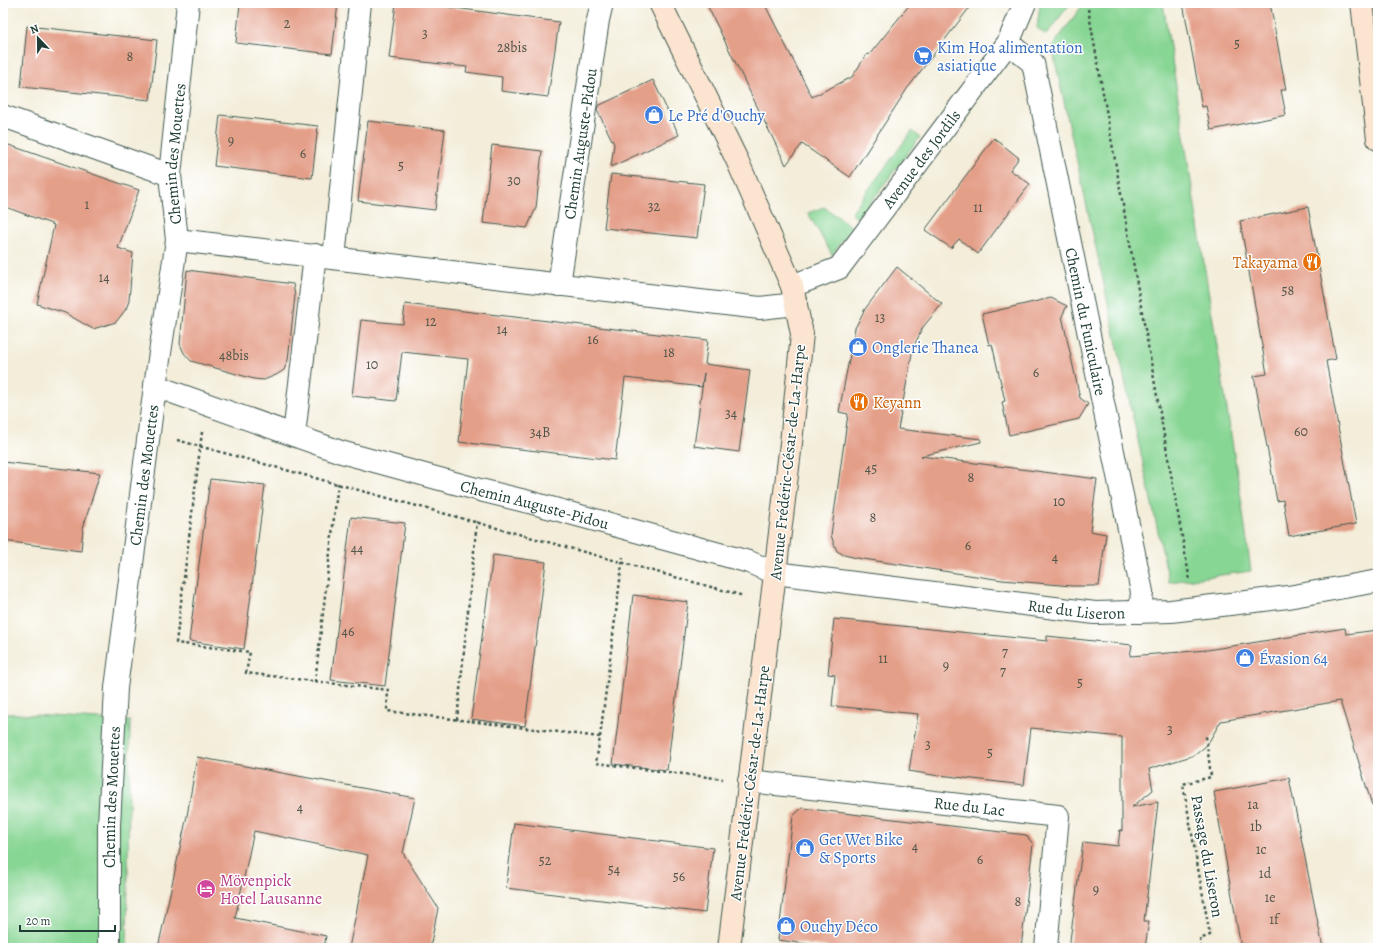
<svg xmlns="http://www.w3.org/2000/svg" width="1381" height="951" font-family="Alegreya,serif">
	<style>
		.green { fill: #88d694; stroke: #548a64 }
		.building { fill: #e49f89 }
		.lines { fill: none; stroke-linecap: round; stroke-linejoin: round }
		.street-casing { stroke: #3f574d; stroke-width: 24 }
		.secondary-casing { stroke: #3f574d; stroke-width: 24 }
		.path { stroke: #3f574d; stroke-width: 2.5; stroke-dasharray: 3 3; stroke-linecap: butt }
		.street { stroke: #fff; stroke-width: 22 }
		.secondary { stroke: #fce5d0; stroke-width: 22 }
		.labels { text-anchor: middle; stroke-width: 3; stroke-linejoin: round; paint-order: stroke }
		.number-label { font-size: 14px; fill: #505649 }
		.shop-label { font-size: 16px; fill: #366cbe; stroke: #fff; text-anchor: start }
		.street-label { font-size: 16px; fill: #1f3d34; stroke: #fff }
		.food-label { font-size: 16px; fill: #c56008; stroke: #fff; text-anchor: end }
		.hotel-label { font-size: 16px; fill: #b23c85; stroke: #fff; text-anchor: start }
	</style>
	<rect width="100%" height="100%" fill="#fff"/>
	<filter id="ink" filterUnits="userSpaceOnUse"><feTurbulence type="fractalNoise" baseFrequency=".025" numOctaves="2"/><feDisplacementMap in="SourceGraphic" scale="8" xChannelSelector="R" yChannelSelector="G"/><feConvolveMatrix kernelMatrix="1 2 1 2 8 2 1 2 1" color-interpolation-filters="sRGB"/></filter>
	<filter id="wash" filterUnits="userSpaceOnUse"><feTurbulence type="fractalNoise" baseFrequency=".012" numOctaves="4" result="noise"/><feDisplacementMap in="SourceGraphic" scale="16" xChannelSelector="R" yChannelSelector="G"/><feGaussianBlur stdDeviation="0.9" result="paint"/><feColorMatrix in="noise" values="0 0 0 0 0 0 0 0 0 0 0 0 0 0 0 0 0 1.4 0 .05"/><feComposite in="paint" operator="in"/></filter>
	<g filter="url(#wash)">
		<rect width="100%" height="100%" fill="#f3edd9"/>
		<!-- green -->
		<g class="green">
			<polygon points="1040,3 1070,4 1046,35 1037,28"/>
			<polygon points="1084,3 1163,3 1241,498 1251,571 1169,582 1052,47"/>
			<polygon points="912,131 920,137 858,219 851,213"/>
			<polygon points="824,207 852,227 832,255 808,213"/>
			<polygon points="3,713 130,721 127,948 3,948"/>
		</g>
		<g id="blocks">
			<!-- building -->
			<g class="building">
				<polygon points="240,3 338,3 332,54 236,43"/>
				<polygon points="396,3 418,3 559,22 548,97 501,91 502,77 466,72 467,67 389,58"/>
				<polygon points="706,3 764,3 812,97 852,77 867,54 869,55 911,3 973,3 907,89 850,177 802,144 786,165"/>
				<polygon points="1183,3 1270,3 1286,90 1281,90 1286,115 1211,130 1206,106 1202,107"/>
				<polygon points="27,26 157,40 150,100 21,87"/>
				<polygon points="653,80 679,135 611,167 614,144 597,110 598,106"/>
				<polygon points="220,115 318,126 312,178 214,166"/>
				<polygon points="368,121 445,130 435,210 358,201"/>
				<polygon points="994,138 1019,158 1010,170 1030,184 978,254 959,239 951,248 925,230"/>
				<polygon points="3,143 139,190 118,248 133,253 129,301 126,309 116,322 93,329 65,313 37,304 54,225 3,206"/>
				<polygon points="492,145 542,151 536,208 527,228 483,223"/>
				<polygon points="611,174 704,184 697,238 604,228"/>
				<polygon points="1308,207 1336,359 1326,361 1356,524 1289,536 1283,500 1277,501 1254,376 1267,374 1240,221"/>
				<polygon points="897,267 942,304 923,327 913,348 898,429 981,439 981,442 921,456 1097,479 1090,531 1106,534 1099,586 1072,586 1002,580 857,558 844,555 837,551 834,544 831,535 848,414 839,412 855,328 865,309"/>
				<polygon points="187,270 293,284 295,296 288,360 284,370 276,375 264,380 254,379 191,361 184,353 180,344"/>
				<polygon points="1051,298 1067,306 1062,316 1080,398 1088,404 1079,419 1009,435 1002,402 1005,401 992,344 989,345 982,314"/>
				<polygon points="405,304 708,340 705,364 750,370 739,452 694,446 704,373 702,387 625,378 615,460 459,442 468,359 402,352 396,401 352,396 361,320 403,324"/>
				<polygon points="3,462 100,473 83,528 81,551 3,541"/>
				<polygon points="210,479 265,485 244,649 189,641"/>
				<polygon points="351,517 405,523 385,686 331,680"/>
				<polygon points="493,555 546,562 525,726 471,719"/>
				<polygon points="633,595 688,602 667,770 613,764"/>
				<polygon points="834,619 1047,641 1047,636 1132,645 1130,656 1207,650 1345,628 1346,634 1378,630 1378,804 1372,805 1340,701 1221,721 1207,745 1195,755 1149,769 1153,790 1132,807 1158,802 1144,921 1149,921 1145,948 1069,948 1083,842 1118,846 1120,830 1122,831 1122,737 1031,728 1024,785 939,775 939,776 909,771 918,714 832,706 835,675 828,674"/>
				<polygon points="197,757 415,798 403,853 438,908 430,948 349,948 368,855 254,831 235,918 326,936 324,948 158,948 187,816"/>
				<polygon points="1289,778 1323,948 1241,948 1214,792"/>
				<polygon points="802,808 1026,835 1033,844 1021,948 834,948 778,940 793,816"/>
				<polygon points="514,823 713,848 705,913 506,888"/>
			</g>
		</g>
	</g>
	<g filter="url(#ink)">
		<use href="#blocks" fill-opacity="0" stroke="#3f574d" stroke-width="1"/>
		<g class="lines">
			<!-- street casing -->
			<g class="street-casing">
				<g id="street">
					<path id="s1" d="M1008,43l25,20 109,529 -2,20"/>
					<polyline points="3,116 170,175"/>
					<polyline points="177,240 760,308 796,304"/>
					<polyline points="334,258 360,3"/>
					<path id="s2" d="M559,285l39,-265 4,-17"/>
					<path id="s3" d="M792,286l47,-18 169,-225 17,-40"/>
					<path id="s4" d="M155,386l186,66 139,38 49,12 220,60 26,11 320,40 76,-2 117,-14 90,-16"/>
					<polyline points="294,435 315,255"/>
					<path id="s5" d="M749,781l309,35 -12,132"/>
					<path id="s6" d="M109,948v-122l7,-138 39,-302 22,-146 -7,-65 18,-172"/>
				</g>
			</g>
			<!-- secondary casing -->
			<g class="secondary-casing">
				<g id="secondary">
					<polyline points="660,3 737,160 792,286 802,334 791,443 729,948"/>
					<polyline points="1362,3 1378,139"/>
				</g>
			</g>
			<!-- path -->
			<g class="path">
				<polyline points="1087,3 1190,581"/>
				<polyline points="202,432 176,643 250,652 246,673 388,690 387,711 600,737 596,763 723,779"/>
				<polyline points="177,440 744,596"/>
				<polyline points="315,682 338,483"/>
				<polyline points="457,720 477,521"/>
				<polyline points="600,737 623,557"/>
				<polyline points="1201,948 1200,939 1210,935 1183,784 1211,777 1206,736"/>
			</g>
			<!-- street -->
			<use href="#street" class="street"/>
			<!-- secondary -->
			<use href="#secondary" class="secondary"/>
		</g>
	</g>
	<!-- icons -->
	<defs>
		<g id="supermarket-disc" transform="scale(1)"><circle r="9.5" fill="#3f7fe0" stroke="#fff"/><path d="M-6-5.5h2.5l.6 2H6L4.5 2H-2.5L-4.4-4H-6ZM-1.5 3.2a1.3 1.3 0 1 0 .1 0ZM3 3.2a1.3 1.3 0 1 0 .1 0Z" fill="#fff"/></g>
		<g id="shop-disc" transform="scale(1)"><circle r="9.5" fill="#3f7fe0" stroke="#fff"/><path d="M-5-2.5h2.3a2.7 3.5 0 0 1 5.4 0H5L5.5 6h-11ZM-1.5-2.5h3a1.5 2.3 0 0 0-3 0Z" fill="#fff"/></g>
		<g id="restaurant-disc" transform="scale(1)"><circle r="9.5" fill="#e8710a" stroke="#fff"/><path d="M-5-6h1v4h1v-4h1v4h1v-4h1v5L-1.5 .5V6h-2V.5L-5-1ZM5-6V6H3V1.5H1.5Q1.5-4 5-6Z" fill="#fff"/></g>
		<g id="hotel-disc" transform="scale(1)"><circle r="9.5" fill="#d1479c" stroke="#fff"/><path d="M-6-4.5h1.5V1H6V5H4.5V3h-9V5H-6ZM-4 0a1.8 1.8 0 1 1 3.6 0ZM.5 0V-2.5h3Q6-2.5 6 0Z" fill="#fff"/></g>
	</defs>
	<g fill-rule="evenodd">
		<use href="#supermarket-disc" x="923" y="56"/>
		<use href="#shop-disc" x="654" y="115"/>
		<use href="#restaurant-disc" x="1312" y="262"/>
		<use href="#shop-disc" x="858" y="347"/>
		<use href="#restaurant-disc" x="859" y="402"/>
		<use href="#shop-disc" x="1245" y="658"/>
		<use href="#shop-disc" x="805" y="848"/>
		<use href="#hotel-disc" x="206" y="889"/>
		<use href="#shop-disc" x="786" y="926"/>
	</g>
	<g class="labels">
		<!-- number labels -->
		<g class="number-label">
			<text x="287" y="28">2</text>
			<text x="425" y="38">3</text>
			<text x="1237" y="48">5</text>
			<text x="512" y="52">28bis</text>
			<text x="130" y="61">8</text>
			<text x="231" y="145">9</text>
			<text x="303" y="158">6</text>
			<text x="401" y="170">5</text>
			<text x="514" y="185">30</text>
			<text x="87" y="209">1</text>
			<text x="654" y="211">32</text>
			<text x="978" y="212">11</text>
			<text x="104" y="282">14</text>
			<text x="1288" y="295">58</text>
			<text x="880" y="322">13</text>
			<text x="431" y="326">12</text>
			<text x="502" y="334">14</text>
			<text x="593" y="344">16</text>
			<text x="669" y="357">18</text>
			<text x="234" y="360">48bis</text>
			<text x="372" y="369">10</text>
			<text x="1036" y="377">6</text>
			<text x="731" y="418">34</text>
			<text x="1301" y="436">60</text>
			<text x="540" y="437">34B</text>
			<text x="871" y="473">45</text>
			<text x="971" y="482">8</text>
			<text x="1059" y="506">10</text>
			<text x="873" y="522">8</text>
			<text x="968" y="550">6</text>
			<text x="357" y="553">44</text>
			<text x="1055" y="562">4</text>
			<text x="348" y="636">46</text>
			<text x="1005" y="657">7</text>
			<text x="883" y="663">11</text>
			<text x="946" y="670">9</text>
			<text x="1003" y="676">7</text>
			<text x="1080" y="687">5</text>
			<text x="1170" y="734">3</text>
			<text x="928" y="749">3</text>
			<text x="990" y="757">5</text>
			<text x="1253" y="809">1a</text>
			<text x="300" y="812">4</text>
			<text x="1256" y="831">1b</text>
			<text x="915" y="851">4</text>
			<text x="1261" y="854">1c</text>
			<text x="980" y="864">6</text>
			<text x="545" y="865">52</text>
			<text x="614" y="874">54</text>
			<text x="1265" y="878">1d</text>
			<text x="679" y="881">56</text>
			<text x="1096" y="894">9</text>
			<text x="1270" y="902">1e</text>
			<text x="1018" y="906">8</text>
			<text x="1274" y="924">1f</text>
		</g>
		<!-- shop labels -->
		<g class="shop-label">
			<text x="937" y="53">Kim Hoa alimentation<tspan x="937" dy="18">asiatique</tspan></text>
			<text x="668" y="121">Le Pré d'Ouchy</text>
			<text x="872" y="353">Onglerie Thanea</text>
			<text x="1259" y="664">Évasion 64</text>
			<text x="819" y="845">Get Wet Bike<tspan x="819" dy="18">&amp; Sports</tspan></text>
			<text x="800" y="932">Ouchy Déco</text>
		</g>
		<!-- street labels -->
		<g class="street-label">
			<text dy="6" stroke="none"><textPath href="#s2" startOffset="143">Chemin Auguste-Pidou</textPath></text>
			<text dy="6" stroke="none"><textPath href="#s6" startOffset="799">Chemin des Mouettes</textPath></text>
			<text dy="6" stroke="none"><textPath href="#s3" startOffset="187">Avenue des Jordils</textPath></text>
			<text dy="6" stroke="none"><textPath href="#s1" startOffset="296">Chemin du Funiculaire</textPath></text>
			<text transform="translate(787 462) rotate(-84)" y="6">Avenue Frédéric-César-de-La-Harpe</text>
			<text dy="6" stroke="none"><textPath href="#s6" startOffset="475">Chemin des Mouettes</textPath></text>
			<text dy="6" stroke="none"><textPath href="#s4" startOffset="398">Chemin Auguste-Pidou</textPath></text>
			<text dy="6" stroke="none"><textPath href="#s4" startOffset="952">Rue du Liseron</textPath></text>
			<text transform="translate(749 783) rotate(-83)" y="6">Avenue Frédéric-César-de-La-Harpe</text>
			<text dy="6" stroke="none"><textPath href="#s6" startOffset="151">Chemin des Mouettes</textPath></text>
			<text dy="6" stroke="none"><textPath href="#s5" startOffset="222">Rue du Lac</textPath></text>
			<text transform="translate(1208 856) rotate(80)" y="6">Passage du Liseron</text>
		</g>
		<!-- food labels -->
		<g class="food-label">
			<text x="1298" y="268">Takayama</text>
			<text x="873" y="408" text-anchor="start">Keyann</text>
		</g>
		<!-- hotel labels -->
		<g class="hotel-label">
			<text x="220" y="886">Mövenpick<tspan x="220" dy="18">Hotel Lausanne</tspan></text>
		</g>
	</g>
	<!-- margin -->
	<rect width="1381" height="951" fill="none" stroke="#fff" stroke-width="16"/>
	<!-- north arrow -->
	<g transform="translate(38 38) rotate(338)" stroke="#ffffff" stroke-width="3" paint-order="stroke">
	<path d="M0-3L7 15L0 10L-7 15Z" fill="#1f3d34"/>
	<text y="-6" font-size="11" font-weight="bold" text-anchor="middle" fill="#1f3d34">N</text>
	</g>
	<!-- scale -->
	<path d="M20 925v6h95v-6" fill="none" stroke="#1f3d34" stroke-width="2"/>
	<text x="26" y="925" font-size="12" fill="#1f3d34" stroke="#ffffff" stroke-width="3" paint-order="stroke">20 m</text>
</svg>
